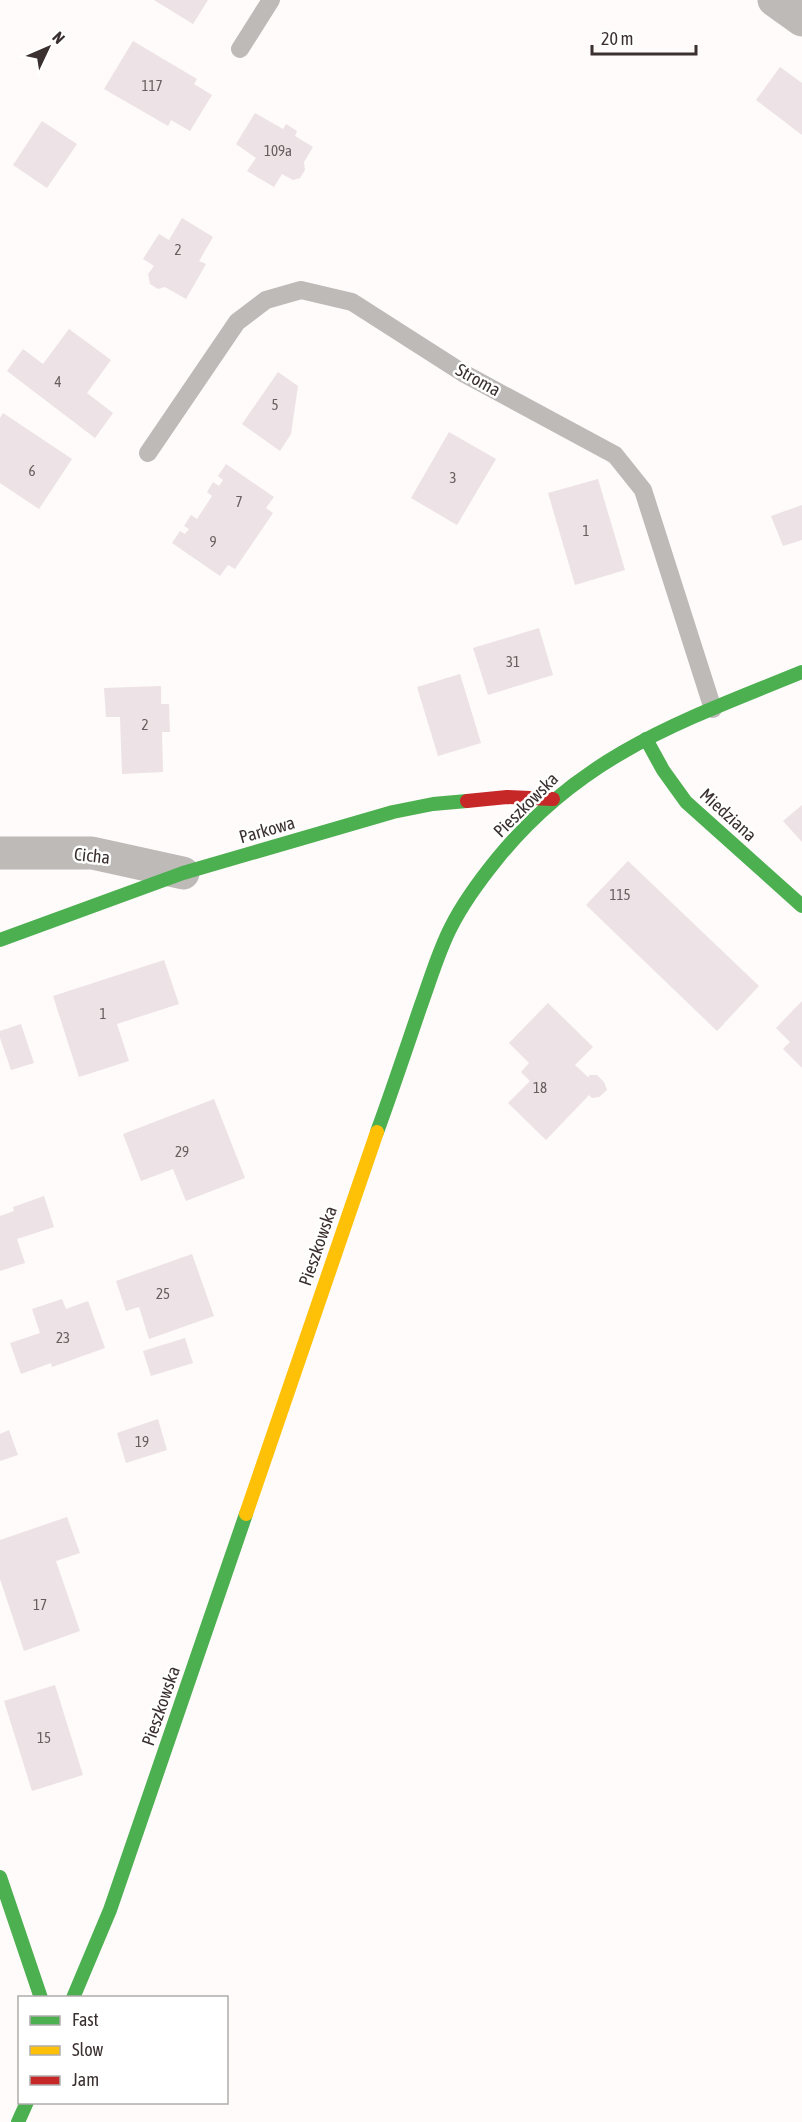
<svg xmlns="http://www.w3.org/2000/svg" width="802" height="2122" font-family="'Asap Condensed',sans-serif">
	<style>
		.building { fill: #ede2e5 }
		.lines { fill: none; stroke-linecap: round; stroke-linejoin: round }
		.lane { stroke: #bdbab8; stroke-width: 18 }
		.street { stroke: #bdbab8; stroke-width: 33 }
		.fast { stroke: #4caf50; stroke-width: 14 }
		.slow { stroke: #ffc107; stroke-width: 14 }
		.jam { stroke: #c62828; stroke-width: 14 }
		.labels { text-anchor: middle; stroke-width: 5; stroke-linejoin: round; paint-order: stroke }
		.number-label { font-size: 15px; fill: #685e5e }
		.street-label { font-size: 18px; fill: #3a302f; stroke: #fff }
	</style>
	<rect width="100%" height="100%" fill="#fefbfa"/>
	<!-- building -->
	<g class="building">
		<polygon points="154,0 208,0 193,24"/>
		<polygon points="133,41 197,79 194,84 212,95 190,131 171,120 168,126 104,89"/>
		<polygon points="780,67 802,83 802,135 756,100"/>
		<polygon points="255,113 283,129 286,124 297,131 295,136 313,147 304,162 305,170 300,178 293,180 282,174 274,187 247,171 256,158 236,144"/>
		<polygon points="42,121 77,144 47,188 13,165"/>
		<polygon points="182,218 213,237 199,261 206,264 186,299 165,287 158,289 150,284 148,274 154,266 143,259 159,234 169,240"/>
		<polygon points="69,329 111,360 87,393 113,413 95,438 7,371 23,349 43,364"/>
		<polygon points="278,372 298,386 291,434 280,451 242,424"/>
		<polygon points="3,413 72,459 39,509 0,483 0,418"/>
		<polygon points="449,432 496,459 457,525 411,498"/>
		<polygon points="226,464 274,497 266,508 273,513 235,569 228,565 220,576 172,543 180,531 185,534 189,529 184,526 191,515 197,519 212,496 207,492 213,482 219,486 223,480 218,476"/>
		<polygon points="598,479 625,570 575,585 548,493"/>
		<polygon points="802,505 802,540 783,546 771,516"/>
		<polygon points="539,628 553,675 488,695 473,648"/>
		<polygon points="460,674 481,743 438,756 417,687"/>
		<polygon points="161,686 161,704 169,704 170,732 162,732 163,772 122,774 120,717 106,717 104,688"/>
		<polygon points="802,805 802,842 783,821"/>
		<polygon points="628,861 759,986 717,1031 586,905"/>
		<polygon points="164,960 179,1004 117,1024 129,1061 79,1077 53,996"/>
		<polygon points="802,1001 802,1068 783,1049 790,1042 776,1028"/>
		<polygon points="548,1003 593,1047 575,1065 588,1077 590,1075 597,1075 604,1082 607,1090 599,1097 592,1098 589,1095 546,1140 508,1103 530,1081 521,1072 529,1063 509,1043"/>
		<polygon points="21,1024 34,1063 11,1070 0,1038 0,1031"/>
		<polygon points="214,1099 245,1178 186,1201 173,1169 141,1181 123,1134"/>
		<polygon points="44,1196 54,1227 17,1239 25,1263 0,1271 0,1216 14,1211 13,1207"/>
		<polygon points="192,1254 214,1316 149,1339 139,1307 126,1311 116,1281"/>
		<polygon points="62,1299 66,1309 88,1301 105,1348 52,1367 51,1363 21,1374 10,1343 40,1333 32,1309"/>
		<polygon points="185,1338 193,1363 151,1376 143,1351"/>
		<polygon points="158,1419 167,1450 126,1463 117,1433"/>
		<polygon points="9,1430 18,1455 0,1461 0,1434"/>
		<polygon points="67,1517 80,1553 56,1561 80,1631 24,1651 0,1579 0,1540"/>
		<polygon points="55,1685 83,1775 32,1791 4,1701"/>
	</g>
	<g class="lines">
		<!-- lane -->
		<g class="lane">
			<polyline points="240,49 271,0"/>
			<polyline points="148,453 237,322 266,300 301,290 352,302 463,373 615,455 643,490 713,709"/>
		</g>
		<!-- street -->
		<g class="street">
			<polyline points="774,0 802,20"/>
			<polyline points="0,853 92,853 183,873"/>
		</g>
		<!-- fast -->
		<g class="fast">
			<polyline points="646,739 663,770 686,802 802,906"/>
			<polyline points="0,940 183,873 393,812 433,804 467,801"/>
			<path d="M377,1132c15,-41 29,-83 43,-124 10,-27 18,-56 31,-81 12,-24 29,-47 46,-68 85,-105 185,-138 305,-187"/>
			<polyline points="0,1877 41,1998"/>
			<polyline points="73,1998 110,1910 246,1514"/>
			<polyline points="18,2122 27,2102"/>
		</g>
		<!-- slow -->
		<polyline class="slow" points="246,1514 377,1132"/>
		<!-- jam -->
		<polyline class="jam" points="467,801 507,797 553,799"/>
	</g>
	<g class="labels">
		<!-- number labels -->
		<g class="number-label">
			<text x="152" y="91">117</text>
			<text x="278" y="156">109a</text>
			<text x="178" y="255">2</text>
			<text x="58" y="387">4</text>
			<text x="275" y="410">5</text>
			<text x="32" y="476">6</text>
			<text x="453" y="483">3</text>
			<text x="239" y="507">7</text>
			<text x="586" y="536">1</text>
			<text x="213" y="547">9</text>
			<text x="513" y="667">31</text>
			<text x="145" y="730">2</text>
			<text x="620" y="900">115</text>
			<text x="103" y="1019">1</text>
			<text x="540" y="1093">18</text>
			<text x="182" y="1157">29</text>
			<text x="163" y="1299">25</text>
			<text x="63" y="1343">23</text>
			<text x="142" y="1447">19</text>
			<text x="40" y="1610">17</text>
			<text x="44" y="1743">15</text>
		</g>
		<!-- street labels -->
		<g class="street-label">
			<text transform="translate(478 380) rotate(29)" y="6">Stroma</text>
			<text transform="translate(526 805) rotate(-45)" y="6">Pieszkowska</text>
			<text transform="translate(728 815) rotate(42)" y="6">Miedziana</text>
			<text transform="translate(267 830) rotate(-16)" y="6">Parkowa</text>
			<text transform="translate(92 856) rotate(6)" y="6">Cicha</text>
			<text transform="translate(318 1246) rotate(-71)" y="6">Pieszkowska</text>
			<text transform="translate(161 1706) rotate(-71)" y="6">Pieszkowska</text>
		</g>
	</g>
	<!-- legend -->
	<rect x="18" y="1996" width="210" height="108" fill="#ffffff" stroke="#b0acac" stroke-width="1.5"/>
	<rect x="30" y="2016" width="30" height="9" fill="#4caf50" stroke="#b0acac" stroke-width="1.5"/>
	<text x="72" y="2026" font-size="18" fill="#3a302f">Fast</text>
	<rect x="30" y="2046" width="30" height="9" fill="#ffc107" stroke="#b0acac" stroke-width="1.5"/>
	<text x="72" y="2056" font-size="18" fill="#3a302f">Slow</text>
	<rect x="30" y="2076" width="30" height="9" fill="#c62828" stroke="#b0acac" stroke-width="1.5"/>
	<text x="72" y="2086" font-size="18" fill="#3a302f">Jam</text>
	<!-- north arrow -->
	<g transform="translate(48 48) rotate(46)" stroke="#ffffff" stroke-width="4.5" paint-order="stroke">
	<path d="M0-4.5L10 22L0 15L-10 22Z" fill="#3a302f"/>
	<text y="-9" font-size="16" font-weight="bold" text-anchor="middle" fill="#3a302f">N</text>
	</g>
	<!-- scale -->
	<path d="M592 45v9h104v-9" fill="none" stroke="#3a302f" stroke-width="3"/>
	<text x="601" y="45" font-size="18" fill="#3a302f" stroke="#ffffff" stroke-width="4.5" paint-order="stroke">20 m</text>
</svg>
